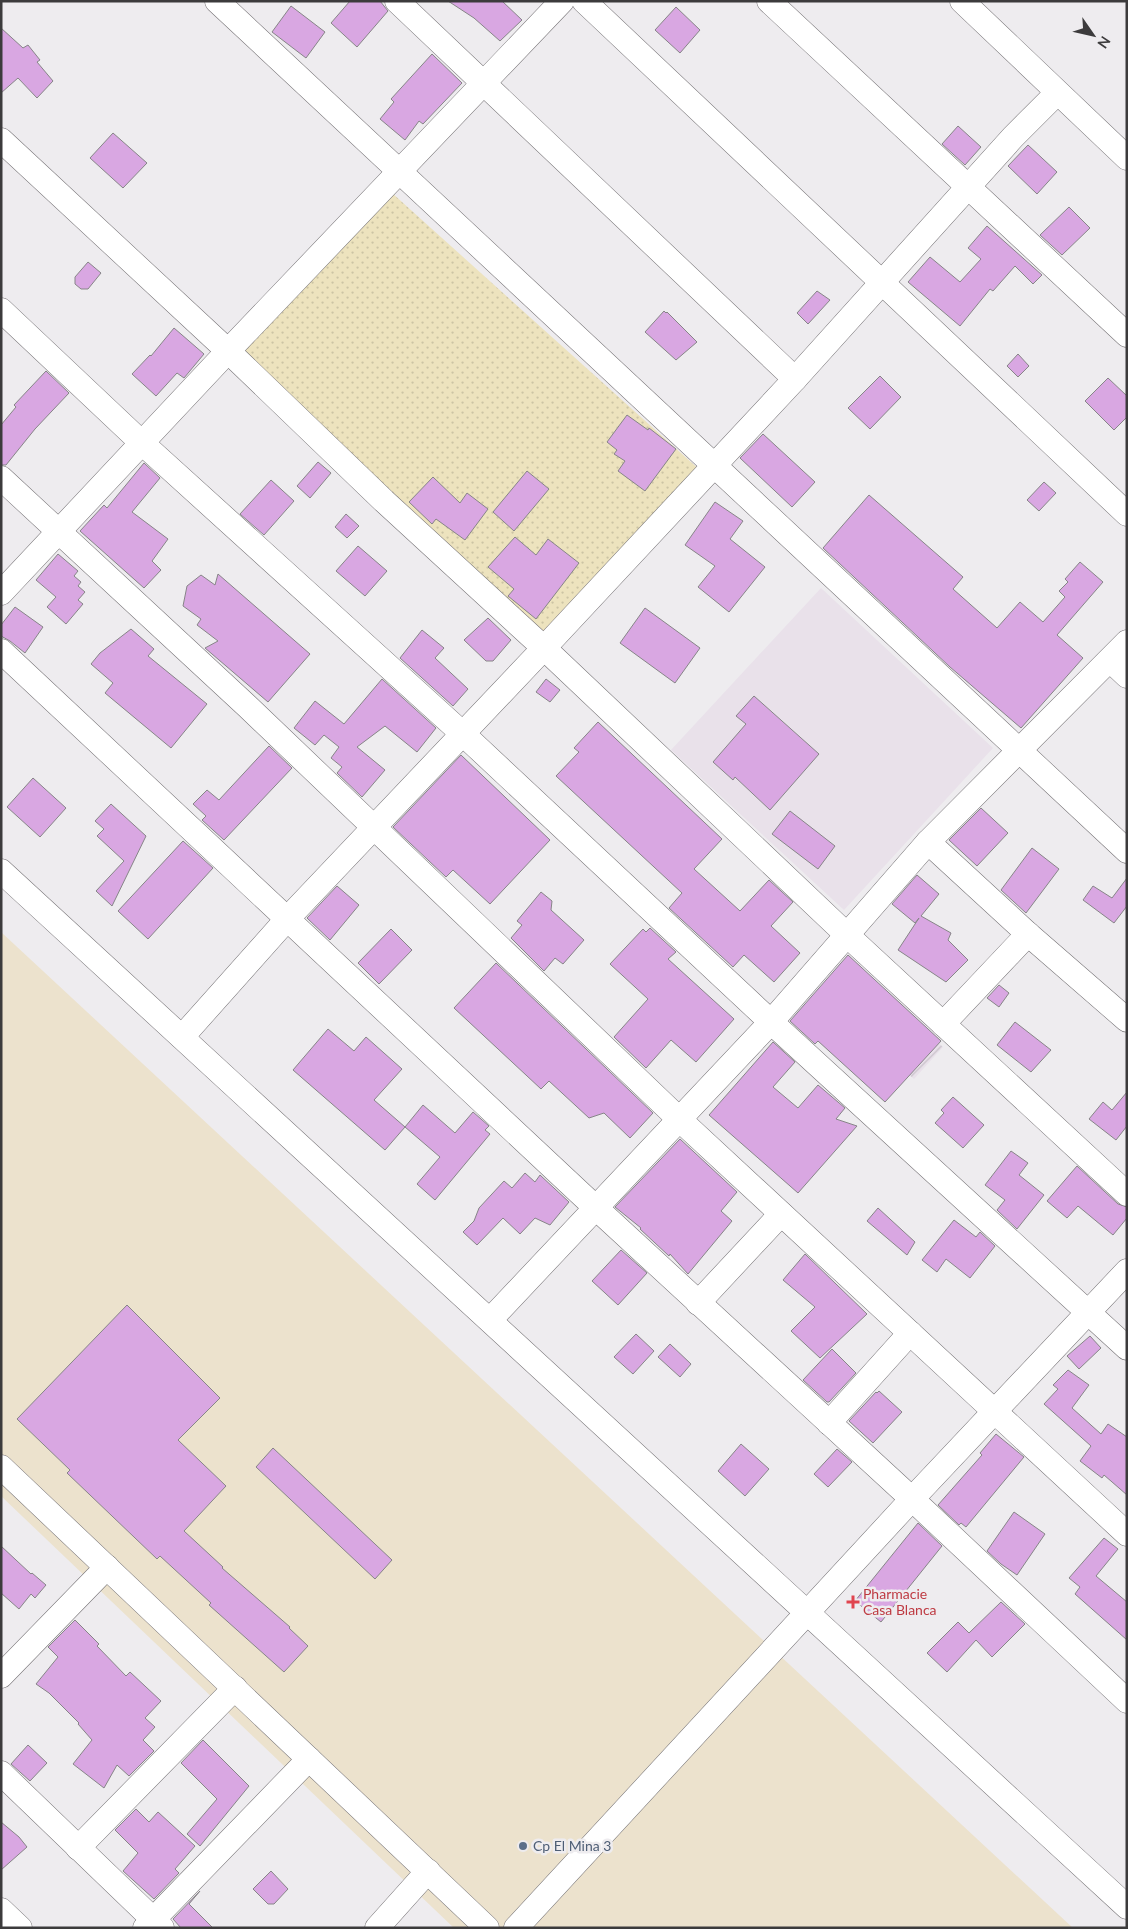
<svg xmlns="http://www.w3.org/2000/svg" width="1128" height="1929" font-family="Lato,sans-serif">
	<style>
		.commercial { fill: #ece2cd }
		.industrial { fill: url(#industrial-furrows) }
		.built { fill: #e9e1ea }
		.sand { fill: url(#sand-dots) }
		.building { fill: #d9a7e2; stroke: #878588 }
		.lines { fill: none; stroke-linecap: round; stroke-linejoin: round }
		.minor-casing { stroke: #757275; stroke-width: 25 }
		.minor { stroke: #fff; stroke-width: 24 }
		.health-dot { fill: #e0444e; stroke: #eeecef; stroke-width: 2 }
		.service-dot { fill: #5c6f8a; stroke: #eeecef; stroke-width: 2 }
		.labels { text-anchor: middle; stroke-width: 5; stroke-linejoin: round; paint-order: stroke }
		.health-label { font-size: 14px; fill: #be3a42; stroke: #eeecef; text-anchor: start }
		.service-label { font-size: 14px; fill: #4e5e75; stroke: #eeecef; text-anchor: start }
	</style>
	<defs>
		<pattern id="industrial-furrows" width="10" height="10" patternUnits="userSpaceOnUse" patternTransform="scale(1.25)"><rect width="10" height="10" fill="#e9e1ea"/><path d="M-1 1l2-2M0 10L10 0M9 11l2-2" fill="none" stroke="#c9c2ca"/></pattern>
		<pattern id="sand-dots" width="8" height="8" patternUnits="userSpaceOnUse" patternTransform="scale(1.25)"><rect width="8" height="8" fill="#ede3be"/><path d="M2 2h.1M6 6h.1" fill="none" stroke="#ccc4a4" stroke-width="1.8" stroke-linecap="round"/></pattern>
	</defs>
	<rect width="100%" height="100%" fill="#eeecef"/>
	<!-- commercial -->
	<polygon class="commercial" points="1,932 1073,1928 454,1928 1,1496"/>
	<!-- industrial -->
	<polygon class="industrial" points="935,1040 943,1047 914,1079 892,1060"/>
	<!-- built -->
	<polygon class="built" points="821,588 993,748 844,910 671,750"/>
	<!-- sand -->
	<polygon class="sand" points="392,193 702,472 547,641 239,354"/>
	<!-- building -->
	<g class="building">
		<polygon points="350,1 380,1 388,11 357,47 331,23"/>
		<polygon points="448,1 502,1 522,20 500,41 474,18"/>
		<polygon points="291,6 325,32 306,58 272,32"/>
		<polygon points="676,7 700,30 680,53 655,30"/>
		<polygon points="1,28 23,48 28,45 40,60 37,62 53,81 37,98 18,78 1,93"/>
		<polygon points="432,54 462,83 423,124 419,121 405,140 380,119 394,102 391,99"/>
		<polygon points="958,126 981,147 965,165 942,144"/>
		<polygon points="113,133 147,163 123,188 90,158"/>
		<polygon points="1028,145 1057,172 1037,194 1008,166"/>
		<polygon points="1069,207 1090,228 1062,255 1040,235"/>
		<polygon points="987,226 1042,275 1033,284 1015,266 993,291 990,289 960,326 908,282 930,257 960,282 981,259 968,248"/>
		<polygon points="88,262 101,273 88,289 81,289 75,284 75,277"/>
		<polygon points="817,291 830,300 808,324 797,313"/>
		<polygon points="664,311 666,313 667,312 697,342 676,360 645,332"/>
		<polygon points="174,328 204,354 184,378 177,373 156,396 132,374 150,355 151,356"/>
		<polygon points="1018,354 1029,366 1018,377 1007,366"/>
		<polygon points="46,371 69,393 35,429 6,465 1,465 1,425 16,407 14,405"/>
		<polygon points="880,376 901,397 870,429 848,408"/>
		<polygon points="1108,378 1127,396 1127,417 1114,430 1085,401"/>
		<polygon points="627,415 648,430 649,428 676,449 645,491 618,471 625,461 614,454 617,450 607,442"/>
		<polygon points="763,434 815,482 792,507 740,458"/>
		<polygon points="318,462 331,473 310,498 297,486"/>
		<polygon points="144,463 160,478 132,512 168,539 152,561 161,570 144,588 80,531 104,505 107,508"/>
		<polygon points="527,471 549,489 514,531 493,512"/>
		<polygon points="433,477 460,503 467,493 488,509 465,540 436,519 432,524 409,502"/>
		<polygon points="271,480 294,501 264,535 240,514"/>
		<polygon points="1044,482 1056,493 1039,511 1027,500"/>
		<polygon points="869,495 963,577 953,589 997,628 1020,602 1043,622 1065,597 1059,591 1068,582 1065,579 1080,562 1103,582 1057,635 1083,658 1021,728 950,667 823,548"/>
		<polygon points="715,502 743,521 730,539 765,567 729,612 698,587 715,566 685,545"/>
		<polygon points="346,514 359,526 347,538 335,527"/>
		<polygon points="515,537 536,555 548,539 579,563 536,619 508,596 514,589 488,567"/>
		<polygon points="358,546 387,571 365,596 336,571"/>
		<polygon points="58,554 78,571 74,576 81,582 78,586 85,592 78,600 83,604 66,624 47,607 56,597 36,580"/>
		<polygon points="218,574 310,654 268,702 205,648 218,641 197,625 201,619 183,606 187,586 201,575 215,585"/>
		<polygon points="15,607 43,627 25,653 10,641 1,636 1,625"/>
		<polygon points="645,608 700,648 675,683 620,643"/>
		<polygon points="488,618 511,640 493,661 486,661 464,640"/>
		<polygon points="131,629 154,649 148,656 207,704 171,748 105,693 113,683 91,664 100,653"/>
		<polygon points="422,630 444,648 435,658 468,689 453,706 400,658"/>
		<polygon points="382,679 436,728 417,752 385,726 357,747 385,770 362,797 337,773 342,767 331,758 339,747 324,735 315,745 294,728 315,701 344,724"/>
		<polygon points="546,679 560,690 550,702 536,692"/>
		<polygon points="754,696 819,754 770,810 735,777 733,780 713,762 746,724 736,716"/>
		<polygon points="598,722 722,839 694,869 740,911 769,880 793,902 771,926 800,953 774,982 744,955 733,967 669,908 682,893 556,776 579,752 574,748"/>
		<polygon points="269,746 292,768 224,840 202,820 206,816 193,804 207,790 219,800"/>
		<polygon points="461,755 550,840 490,904 453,870 446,877 393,827"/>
		<polygon points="33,778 66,808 40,837 7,807"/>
		<polygon points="111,804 146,836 112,906 96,891 124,861 97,836 104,829 95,821"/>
		<polygon points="981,808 1008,833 977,866 949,840"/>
		<polygon points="790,811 835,846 818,869 772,834"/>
		<polygon points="183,841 213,868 148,939 118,911"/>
		<polygon points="1032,848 1059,869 1026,913 1001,890"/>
		<polygon points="917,875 939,894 921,916 951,933 948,940 968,960 946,982 898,950 919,918 915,923 892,904"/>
		<polygon points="1127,878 1127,906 1114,923 1083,900 1093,886 1112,898"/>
		<polygon points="337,886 359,905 330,940 307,918"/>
		<polygon points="541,892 552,901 551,910 584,940 563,964 555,958 544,971 511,938 522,925 517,921"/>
		<polygon points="650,928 676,952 668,959 734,1019 696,1062 671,1040 646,1068 614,1037 648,999 610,964 643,929 646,932"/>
		<polygon points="391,929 412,950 379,984 358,963"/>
		<polygon points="848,955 941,1041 885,1102 818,1041 815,1044 790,1021"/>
		<polygon points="496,963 653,1113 630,1138 604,1113 589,1118 549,1081 541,1089 454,1008"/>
		<polygon points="999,985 1009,993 999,1007 987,998"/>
		<polygon points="1015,1022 1051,1050 1031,1072 997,1045"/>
		<polygon points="328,1029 354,1051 366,1037 402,1069 374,1100 405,1127 385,1150 293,1070"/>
		<polygon points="773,1042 795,1062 773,1087 798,1108 818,1085 845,1108 836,1119 857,1126 798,1193 709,1115"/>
		<polygon points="1127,1092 1127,1126 1116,1140 1089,1119 1103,1102 1112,1110"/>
		<polygon points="953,1097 984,1125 963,1148 935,1123 944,1113 941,1110"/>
		<polygon points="423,1105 455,1133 473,1112 489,1126 485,1130 490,1134 435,1200 417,1184 440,1157 405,1127"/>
		<polygon points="680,1139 737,1192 721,1211 732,1221 688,1274 670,1254 669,1256 640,1229 641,1228 615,1207"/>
		<polygon points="1011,1151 1028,1163 1019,1175 1044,1195 1017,1229 997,1210 1005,1200 985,1185"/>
		<polygon points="1077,1166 1118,1204 1127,1207 1127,1218 1113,1235 1078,1206 1067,1218 1047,1201"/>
		<polygon points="525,1173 535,1182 540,1175 569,1202 550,1225 535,1218 520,1234 503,1218 477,1245 463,1232 474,1221 479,1208 504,1181 512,1188"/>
		<polygon points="878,1208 915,1242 907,1255 867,1221"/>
		<polygon points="954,1220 976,1237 980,1232 995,1246 970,1278 946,1259 937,1272 922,1260"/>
		<polygon points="621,1250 647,1273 618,1305 592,1281"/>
		<polygon points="805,1254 867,1314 820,1358 791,1331 815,1307 783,1280"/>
		<polygon points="127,1305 220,1398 178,1440 226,1486 184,1531 223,1567 222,1568 290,1627 289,1628 308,1646 284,1672 209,1605 211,1603 160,1556 157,1559 67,1473 70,1470 17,1419"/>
		<polygon points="636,1334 654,1351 633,1374 614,1357"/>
		<polygon points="1090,1336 1101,1348 1079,1369 1067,1356"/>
		<polygon points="670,1344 691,1364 680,1377 658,1357"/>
		<polygon points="832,1349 856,1373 829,1402 827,1402 803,1380"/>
		<polygon points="1068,1370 1089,1385 1072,1408 1101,1434 1108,1424 1127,1437 1127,1495 1104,1475 1102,1478 1080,1461 1091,1446 1044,1404 1058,1389 1053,1385"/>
		<polygon points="879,1391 902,1412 873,1443 849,1421 876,1392 877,1393"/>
		<polygon points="996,1434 1024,1457 966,1527 961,1523 959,1525 938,1505 982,1455 980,1453"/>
		<polygon points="741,1444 769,1469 745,1496 718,1471"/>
		<polygon points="273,1448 392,1560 375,1579 256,1467"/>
		<polygon points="837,1449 852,1462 828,1487 814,1474"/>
		<polygon points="1014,1512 1045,1534 1017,1575 1001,1564 987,1551"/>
		<polygon points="918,1523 942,1546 881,1622 855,1601"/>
		<polygon points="1104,1538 1118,1549 1096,1576 1127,1602 1127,1640 1075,1594 1080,1587 1069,1578"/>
		<polygon points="1,1546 31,1574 32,1573 46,1585 35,1598 31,1594 19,1609 1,1593"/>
		<polygon points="1001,1602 1025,1624 992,1657 976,1640 947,1672 927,1653 958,1622 969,1633"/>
		<polygon points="75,1620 99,1644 97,1646 126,1676 130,1672 161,1701 145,1718 155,1727 143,1740 154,1751 129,1776 117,1765 104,1788 73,1764 92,1740 78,1724 79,1723 49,1693 36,1684 58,1657 48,1647"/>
		<polygon points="203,1740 249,1786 200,1846 187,1834 217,1799 181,1763"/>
		<polygon points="28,1745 47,1763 30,1781 11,1764"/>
		<polygon points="136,1809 149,1822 158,1812 195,1846 175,1869 179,1873 154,1899 123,1871 138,1853 115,1830"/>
		<polygon points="1,1822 19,1837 27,1847 1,1870"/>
		<polygon points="271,1871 288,1889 274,1904 268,1904 253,1889"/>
		<polygon points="200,1891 189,1904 213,1928 181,1928 173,1919"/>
	</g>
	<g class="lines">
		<!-- minor casing -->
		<g class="minor-casing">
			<g id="minor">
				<polyline points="217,1 1127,851"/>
				<polyline points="397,1 795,379"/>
				<polyline points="584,1 1127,514"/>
				<polyline points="769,1 1127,335"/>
				<polyline points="962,1 1127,158"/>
				<polyline points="1,140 228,351 384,501 544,648 847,935 1127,1194"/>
				<polyline points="1,310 142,443 463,734 771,1022 1127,1348"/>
				<polyline points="1,478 247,706 679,1119 1127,1534"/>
				<polyline points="1,593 228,351 562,1"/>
				<polyline points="1,651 596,1208 912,1499 1127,1701"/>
				<polyline points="1110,660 1127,676"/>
				<polyline points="928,842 1028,934 1127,1020"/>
				<polyline points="1,871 1127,1907"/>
				<polyline points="943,1024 1028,934"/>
				<polyline points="182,1037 288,918 544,648 795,379 1013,137 1057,93"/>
				<polyline points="698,1303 781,1214"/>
				<polyline points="490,1320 771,1022 928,842 1127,642"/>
				<polyline points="829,1423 910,1333"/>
				<polyline points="1,1467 487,1928"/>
				<polyline points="1,1676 107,1567"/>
				<polyline points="1,1773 162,1928"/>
				<polyline points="78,1848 235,1688"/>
				<polyline points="1,1910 20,1928"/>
				<polyline points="145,1928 309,1759"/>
				<polyline points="377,1928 428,1871"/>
				<polyline points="516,1928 912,1499 1127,1271"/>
			</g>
		</g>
		<!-- minor -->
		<use href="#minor" class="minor"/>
	</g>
	<!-- markers -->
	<path class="health-dot" d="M850.5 1594.5h5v5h5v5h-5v5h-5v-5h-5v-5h5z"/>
	<circle class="service-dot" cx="523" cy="1846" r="5"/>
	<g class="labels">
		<!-- health labels -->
		<g class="health-label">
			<text x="863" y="1599">Pharmacie<tspan x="863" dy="16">Casa Blanca</tspan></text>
		</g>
		<!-- service labels -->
		<g class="service-label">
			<text x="533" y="1851">Cp El Mina 3</text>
		</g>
	</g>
	<!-- border -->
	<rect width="1128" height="1929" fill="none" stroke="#3c3b3c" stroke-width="5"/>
	<!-- north arrow -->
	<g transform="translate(1093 35) rotate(124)" stroke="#eeecef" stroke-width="4" paint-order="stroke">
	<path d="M0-4L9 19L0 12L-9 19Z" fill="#3c3b3c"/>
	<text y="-8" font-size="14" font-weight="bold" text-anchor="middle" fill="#3c3b3c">N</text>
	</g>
</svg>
